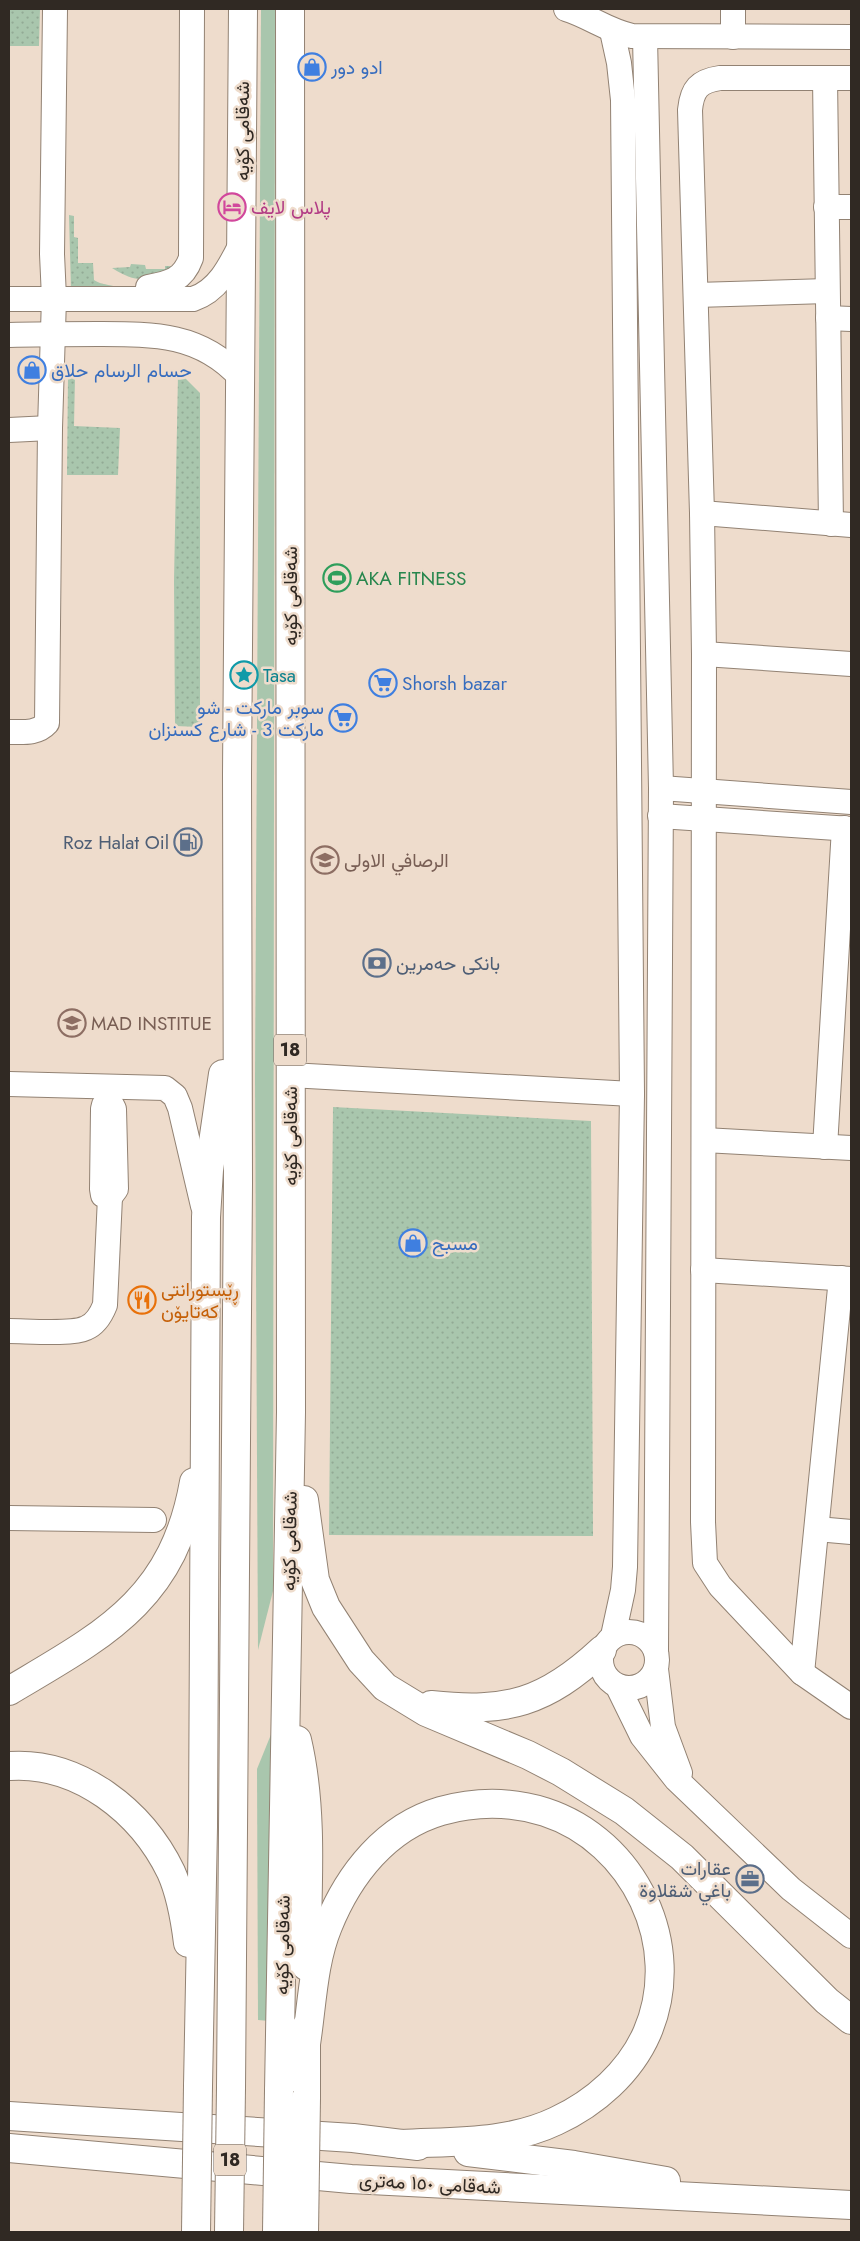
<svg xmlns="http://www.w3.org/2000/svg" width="860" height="2241" font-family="Jost,Vazirmatn,sans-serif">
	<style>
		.green { fill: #a9c6ad }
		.park { fill: url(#park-dots) }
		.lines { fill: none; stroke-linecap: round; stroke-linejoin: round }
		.minor-casing { stroke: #928273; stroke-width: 26 }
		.highway-casing { stroke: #928273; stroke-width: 30 }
		.minor { stroke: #fff; stroke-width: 24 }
		.highway { stroke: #fff; stroke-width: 28 }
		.highway-bridge-casing { stroke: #928273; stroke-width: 30; stroke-linecap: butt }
		.highway-bridge { stroke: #fff; stroke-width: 28 }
		.labels { text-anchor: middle; stroke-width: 5; stroke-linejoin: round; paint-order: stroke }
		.shield { fill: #eedccc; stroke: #695f56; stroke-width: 1 }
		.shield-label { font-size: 18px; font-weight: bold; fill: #302923 }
		.shop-label { font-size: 19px; fill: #366cbe; stroke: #eedccc; text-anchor: start }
		.street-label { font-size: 19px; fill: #302923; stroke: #eedccc }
		.hotel-label { font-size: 19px; fill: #b23c85; stroke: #eedccc; text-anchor: start }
		.leisure-label { font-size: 19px; fill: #27864d; stroke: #eedccc; text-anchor: start }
		.culture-label { font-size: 19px; fill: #0d838f; stroke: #eedccc; text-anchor: start }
		.service-label { font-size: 19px; fill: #4e5e75; stroke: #eedccc; text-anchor: end }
		.education-label { font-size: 19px; fill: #785e54; stroke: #eedccc; text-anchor: start }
		.food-label { font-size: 19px; fill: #c56008; stroke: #eedccc; text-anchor: start }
	</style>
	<defs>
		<pattern id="park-dots" width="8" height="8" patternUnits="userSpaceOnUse" patternTransform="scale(1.25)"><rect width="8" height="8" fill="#a9c6ad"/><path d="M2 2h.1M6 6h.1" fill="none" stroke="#92aa95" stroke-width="1.8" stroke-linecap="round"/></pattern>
	</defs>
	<rect width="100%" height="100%" fill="#eedccc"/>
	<!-- green -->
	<g class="green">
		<polygon points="261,9 275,9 273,1591 258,1650 255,1079"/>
		<polygon points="272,1732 269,2021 258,2020 257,1769"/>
	</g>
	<!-- park -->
	<g class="park">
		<polygon points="9,9 40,9 39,46 9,46"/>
		<path d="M69,215l5,1v21l4,1v25h15l1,17c8,6 32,7 43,10h-66z"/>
		<path d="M131,264l14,1 1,4h19v-3h8v4c-29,9 -34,15 -61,-2l18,-1z"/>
		<polygon points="180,373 200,393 200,727 175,726 174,581 178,375"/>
		<polygon points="68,377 75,377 74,426 120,428 118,475 67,475"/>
		<polygon points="333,1107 591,1121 593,1536 329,1535"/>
	</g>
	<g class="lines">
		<!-- minor casing -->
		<g class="minor-casing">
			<g id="minor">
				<path d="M566,9c23,7 42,22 66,27l219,1"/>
				<polyline points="612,31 619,63 623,100 632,1094 625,1567 623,1590 613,1636"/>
				<polyline points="645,37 661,788 656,1651"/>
				<polyline points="733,37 733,9"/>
				<polyline points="825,78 831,524"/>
				<path d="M851,78h-131c-21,3 -28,11 -30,32l12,403 2,141 -1,868 2,41 15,23 82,87 49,34"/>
				<polyline points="826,207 851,207"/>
				<path d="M148,287c22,-4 35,-7 43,-29l1,-249"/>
				<polyline points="696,295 827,291"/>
				<path d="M9,299h184c25,-8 37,-33 48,-55"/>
				<polyline points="828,318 851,319"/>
				<path d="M9,335c29,-1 59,-1 89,-1 54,0 102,-1 142,43"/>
				<polyline points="9,430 50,428"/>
				<polyline points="702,513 851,525"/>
				<polyline points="704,654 851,664"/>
				<path d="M9,732c14,0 28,2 38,-9l3,-295 4,-130 -2,-44 3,-245"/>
				<polyline points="661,788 851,802"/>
				<polyline points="660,816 851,829"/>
				<polyline points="290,1075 632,1094"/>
				<polyline points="9,1084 165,1088 175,1096 180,1108 203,1206"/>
				<polygon points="108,1103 112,1105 114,1109 116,1189 110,1197 103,1195 102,1189 103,1109 104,1105"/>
				<polyline points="704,1140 851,1148"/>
				<polyline points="825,1147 844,828"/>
				<polyline points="703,1270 851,1279"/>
				<path d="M9,1331c18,0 63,4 77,-3 10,-4 15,-13 19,-23l5,-108"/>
				<polyline points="9,1518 154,1520"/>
				<polyline points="817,1529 851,1532"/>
				<circle cx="629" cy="1660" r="28"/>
				<polyline points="656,1669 663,1727 680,1773"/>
				<polyline points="802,1673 841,1278"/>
				<polyline points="618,1687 642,1736 676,1779 791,1889 851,1936"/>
			</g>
		</g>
		<!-- highway casing -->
		<g class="highway-casing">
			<g id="highway">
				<polyline points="304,1500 315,1580 326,1607 361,1661 385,1687 426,1712 528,1755 561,1772 624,1811 682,1857 827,2001 851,2020"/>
				<path d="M9,1691c94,-56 164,-90 185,-209"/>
				<path d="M431,1705c76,8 114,-2 171,-55"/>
				<path d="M297,1740c17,72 10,153 9,226"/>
				<path d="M9,1766c70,-5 133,46 162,106 10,22 14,47 17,71"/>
				<path d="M306,2044c6,-39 7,-82 22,-118 21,-52 58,-99 113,-115 36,-10 69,-10 104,1 89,29 140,133 102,221 -17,39 -52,70 -91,88 -48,23 -103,20 -155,23"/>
				<polyline points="198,2086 203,1827 206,1217 209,1170 223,1074"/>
				<polyline points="231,2088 238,1183 237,774 243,9"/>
				<polyline points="279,2091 291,1412 290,9"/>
				<polyline points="306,2098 306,2027"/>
				<polyline points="9,2116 353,2138 418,2146"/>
				<polyline points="9,2148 351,2179 851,2205"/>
				<polyline points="468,2152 574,2165 666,2181"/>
			</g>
		</g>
		<!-- minor -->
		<use href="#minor" class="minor"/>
		<!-- highway -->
		<use href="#highway" class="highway"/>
		<!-- highway-bridge casing -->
		<g class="highway-bridge-casing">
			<g id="highway-bridge">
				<polyline points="196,2232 198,2086"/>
				<polyline points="229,2232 231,2088"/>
				<polyline points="277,2232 279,2091"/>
				<polyline points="304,2232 306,2098"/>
			</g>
		</g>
		<!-- highway-bridge -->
		<use href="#highway-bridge" class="highway-bridge"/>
	</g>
	<!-- icons -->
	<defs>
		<g id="shop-ring" transform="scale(1.4375)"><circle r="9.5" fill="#eedccc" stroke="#3f7fe0" stroke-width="1.5"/><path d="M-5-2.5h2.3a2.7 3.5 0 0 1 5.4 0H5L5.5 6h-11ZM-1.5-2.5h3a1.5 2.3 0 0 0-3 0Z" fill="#3f7fe0"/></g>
		<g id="hotel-ring" transform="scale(1.4375)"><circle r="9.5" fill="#eedccc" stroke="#d1479c" stroke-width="1.5"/><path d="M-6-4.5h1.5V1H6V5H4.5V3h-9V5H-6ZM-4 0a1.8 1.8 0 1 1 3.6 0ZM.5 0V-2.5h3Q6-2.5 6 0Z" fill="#d1479c"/></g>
		<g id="stadium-ring" transform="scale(1.4375)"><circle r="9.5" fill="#eedccc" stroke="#2e9e5b" stroke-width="1.5"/><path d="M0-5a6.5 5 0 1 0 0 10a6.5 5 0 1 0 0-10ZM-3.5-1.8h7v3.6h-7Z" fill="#2e9e5b"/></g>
		<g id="sight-ring" transform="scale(1.4375)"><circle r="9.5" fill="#eedccc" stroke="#0f9aa8" stroke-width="1.5"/><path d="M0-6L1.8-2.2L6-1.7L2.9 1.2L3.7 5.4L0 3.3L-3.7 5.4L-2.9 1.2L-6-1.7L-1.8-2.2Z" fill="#0f9aa8"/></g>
		<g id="supermarket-ring" transform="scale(1.4375)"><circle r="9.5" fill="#eedccc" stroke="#3f7fe0" stroke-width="1.5"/><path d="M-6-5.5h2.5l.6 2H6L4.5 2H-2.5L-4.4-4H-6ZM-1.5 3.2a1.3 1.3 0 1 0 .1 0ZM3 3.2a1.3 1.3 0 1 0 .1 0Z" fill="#3f7fe0"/></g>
		<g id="fuel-ring" transform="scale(1.4375)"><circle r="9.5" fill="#eedccc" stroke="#5c6f8a" stroke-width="1.5"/><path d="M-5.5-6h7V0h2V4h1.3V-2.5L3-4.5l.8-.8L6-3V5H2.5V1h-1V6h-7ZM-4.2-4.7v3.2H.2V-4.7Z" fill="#5c6f8a"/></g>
		<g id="school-ring" transform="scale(1.4375)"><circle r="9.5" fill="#eedccc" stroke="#8d6e63" stroke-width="1.5"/><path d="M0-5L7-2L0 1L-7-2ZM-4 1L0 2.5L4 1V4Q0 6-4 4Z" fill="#8d6e63"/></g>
		<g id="bank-ring" transform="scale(1.4375)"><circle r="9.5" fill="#eedccc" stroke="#5c6f8a" stroke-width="1.5"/><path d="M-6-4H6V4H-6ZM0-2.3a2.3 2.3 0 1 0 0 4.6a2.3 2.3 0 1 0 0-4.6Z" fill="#5c6f8a"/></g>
		<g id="restaurant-ring" transform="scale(1.4375)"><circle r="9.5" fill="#eedccc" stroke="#e8710a" stroke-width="1.5"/><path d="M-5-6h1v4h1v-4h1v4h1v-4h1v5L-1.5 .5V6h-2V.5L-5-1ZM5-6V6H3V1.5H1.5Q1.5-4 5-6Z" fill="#e8710a"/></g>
		<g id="office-ring" transform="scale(1.4375)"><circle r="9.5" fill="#eedccc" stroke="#5c6f8a" stroke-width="1.5"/><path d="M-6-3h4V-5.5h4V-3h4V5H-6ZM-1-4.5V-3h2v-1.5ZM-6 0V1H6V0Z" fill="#5c6f8a"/></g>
	</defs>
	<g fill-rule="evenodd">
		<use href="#shop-ring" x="312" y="67"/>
		<use href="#hotel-ring" x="232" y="207"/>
		<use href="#shop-ring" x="32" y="370"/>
		<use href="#stadium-ring" x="337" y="578"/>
		<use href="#sight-ring" x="244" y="675"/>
		<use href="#supermarket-ring" x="383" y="683"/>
		<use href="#supermarket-ring" x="343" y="718"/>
		<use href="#fuel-ring" x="188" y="842"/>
		<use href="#school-ring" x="325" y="860"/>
		<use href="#bank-ring" x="377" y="963"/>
		<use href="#school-ring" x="72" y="1023"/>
		<use href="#shop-ring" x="413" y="1243"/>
		<use href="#restaurant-ring" x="142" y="1300"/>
		<use href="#office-ring" x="750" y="1879"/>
	</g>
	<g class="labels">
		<!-- shield labels -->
		<g class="shield">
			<rect x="274" y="1034.5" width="32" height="31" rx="4"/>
			<rect x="214" y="2144.5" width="32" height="31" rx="4"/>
		</g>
		<g class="shield-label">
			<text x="290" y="1056">18</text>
			<text x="230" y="2166">18</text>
		</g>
		<!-- shop labels -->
		<g class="shop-label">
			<text x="331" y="74">ادو دور</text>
			<text x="51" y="377">حسام الرسام حلاق</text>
			<text x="402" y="690">Shorsh bazar</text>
			<text x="324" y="714" text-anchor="end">سوبر ماركت - شو<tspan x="324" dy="22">ماركت 3 - شارع كسنزان</tspan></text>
			<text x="432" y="1250">مسبح</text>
		</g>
		<!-- street labels -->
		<g class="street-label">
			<text transform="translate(242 131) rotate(-90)" y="7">شەقامی کۆیە</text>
			<text transform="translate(290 596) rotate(-90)" y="7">شەقامی کۆیە</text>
			<text transform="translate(290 1136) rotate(-90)" y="7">شەقامی کۆیە</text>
			<text transform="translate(289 1541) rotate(-89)" y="7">شەقامی کۆیە</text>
			<text transform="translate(282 1945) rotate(-89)" y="7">شەقامی کۆیە</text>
			<text transform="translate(430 2183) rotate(3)" y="7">شەقامی ١٥٠ مەتری</text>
		</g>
		<!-- hotel labels -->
		<g class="hotel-label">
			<text x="251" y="214">پلاس لایف</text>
		</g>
		<!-- leisure labels -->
		<g class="leisure-label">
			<text x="356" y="585">AKA FITNESS</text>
		</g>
		<!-- culture labels -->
		<g class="culture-label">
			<text x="263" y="682">Tasa</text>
		</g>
		<!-- service labels -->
		<g class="service-label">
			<text x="169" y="849">Roz Halat Oil</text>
			<text x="396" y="970" text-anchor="start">بانكی حه‌مرین</text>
			<text x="731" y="1875">عقارات<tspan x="731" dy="22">باغي شقلاوة</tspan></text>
		</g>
		<!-- education labels -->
		<g class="education-label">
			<text x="344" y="867">الرصافي الاولى</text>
			<text x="91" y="1030">MAD INSTITUE</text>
		</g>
		<!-- food labels -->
		<g class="food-label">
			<text x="161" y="1296">ڕێستورانتی<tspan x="161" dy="22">کەتایۆن</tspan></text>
		</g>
	</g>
	<!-- border -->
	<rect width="860" height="2241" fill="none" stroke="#302923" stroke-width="20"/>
</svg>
